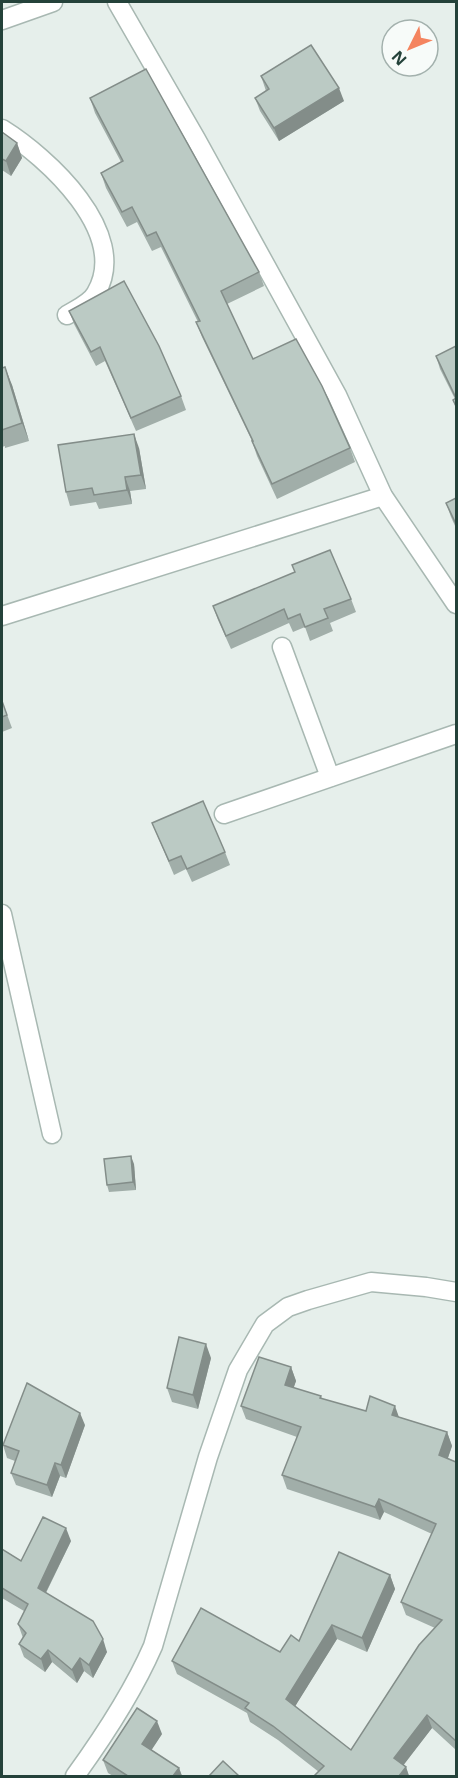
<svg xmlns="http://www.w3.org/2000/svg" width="458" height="1778" font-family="'Open Sans',sans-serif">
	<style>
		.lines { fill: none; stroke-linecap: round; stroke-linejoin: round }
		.street-casing { stroke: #a8b8b2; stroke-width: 21 }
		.street { stroke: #fff; stroke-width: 18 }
		.wall { fill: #a1aea9 }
		.shaded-wall { fill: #838d89 }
		.building { fill: #bbcac4; stroke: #838d89; stroke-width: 1.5 }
	</style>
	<rect width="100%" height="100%" fill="#e6efeb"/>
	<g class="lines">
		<!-- street casing -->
		<g class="street-casing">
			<g id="street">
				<polyline points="117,2 196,139 337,395 383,496 456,604"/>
				<polyline points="2,20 53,2"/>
				<path d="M2,129c45,28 129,104 94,164 -5,10 -19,16 -29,22"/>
				<polyline points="2,616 383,496"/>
				<polyline points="282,647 330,777"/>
				<polyline points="224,814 456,734"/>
				<polyline points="2,914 52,1134"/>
				<path d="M75,1776c29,-40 58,-84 78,-130l55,-189 30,-87 27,-46 23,-17 20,-7 63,-18 55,5 30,5"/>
			</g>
		</g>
		<!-- street -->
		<use href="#street" class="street"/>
	</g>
	<!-- wall -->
	<g class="wall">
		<polygon points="261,76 344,101 279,141 260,111 255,98 266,91"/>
		<polygon points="90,98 259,272 264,286 227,304 253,359 350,448 355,462 277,499 257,456 252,441 202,337 196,322 198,322 161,247 152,251 137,222 127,227 106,188 101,173 121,162 95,113"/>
		<polygon points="2,132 17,143 22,158 11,176 2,170"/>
		<polygon points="69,311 181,396 186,410 136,431 105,361 96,366 74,324"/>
		<polygon points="456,346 456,409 453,400 455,399 440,369 436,356"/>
		<polygon points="2,368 12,385 29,441 5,448 5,446 2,447"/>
		<polygon points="139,448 146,489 130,491 132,504 99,509 96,502 70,506 66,492"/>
		<polygon points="456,498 456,528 451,517 446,503"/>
		<polygon points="351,599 356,612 330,623 333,631 310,641 305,627 293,632 289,623 231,649 218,620 213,606"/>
		<polygon points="2,701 12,728 2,732"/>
		<polygon points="152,823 225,852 230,865 192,882 186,869 174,875"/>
		<polygon points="134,1164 136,1190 109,1192 107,1185"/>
		<polygon points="211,1358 198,1409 172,1402 167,1388"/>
		<polygon points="291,1367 296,1381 293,1388 321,1396 322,1399 366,1411 399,1417 447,1432 452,1446 448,1458 456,1462 456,1750 432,1728 403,1765 406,1767 409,1776 314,1776 319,1772 278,1740 250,1722 247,1713 177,1674 172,1661 280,1652 299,1641 390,1575 395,1589 367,1652 337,1639 295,1706 351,1750 435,1628 406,1615 401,1602 432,1534 384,1512 380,1520 287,1489 282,1475 297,1437 246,1419 241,1406"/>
		<polygon points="85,1425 66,1478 60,1476 52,1497 16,1485 11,1473 15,1461 7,1458 3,1445"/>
		<polygon points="71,1541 46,1593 107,1652 93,1678 84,1671 77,1683 52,1662 45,1672 24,1657 19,1644 23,1638 18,1624 24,1611 2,1598 2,1549 21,1561"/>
		<polygon points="162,1734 151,1750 179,1768 182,1776 113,1776 108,1773 103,1760"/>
	</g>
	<!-- shaded-wall -->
	<g class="shaded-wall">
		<polygon points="339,88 344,101 279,141 274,128"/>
		<polygon points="17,143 22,158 11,176 6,161"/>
		<polygon points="5,367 12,385 29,441 22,423"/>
		<polygon points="134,434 139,448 146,489 141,475"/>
		<polygon points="125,477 130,491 132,504 127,490"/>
		<polygon points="131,1156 134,1164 136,1190 133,1182"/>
		<polygon points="206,1344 211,1358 198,1409 193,1395"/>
		<polygon points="291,1367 296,1381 290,1399 285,1385"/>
		<polygon points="395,1406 400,1420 392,1415"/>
		<polygon points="80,1413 85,1425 66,1478 61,1465"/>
		<polygon points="447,1432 452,1446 444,1469 439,1455"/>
		<polygon points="55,1463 60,1476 52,1497 47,1485"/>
		<polygon points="379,1499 384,1512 380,1520 375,1507"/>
		<polygon points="66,1528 71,1541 42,1600 38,1588"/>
		<polygon points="390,1575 395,1589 367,1652 362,1638"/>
		<polygon points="332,1625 337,1639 291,1713 286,1699"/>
		<polygon points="103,1639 107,1652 93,1678 89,1665"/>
		<polygon points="48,1650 52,1662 45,1672 41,1659"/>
		<polygon points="80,1658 84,1671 77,1683 72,1670"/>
		<polygon points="427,1715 432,1728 399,1771 394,1758"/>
		<polygon points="157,1721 162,1734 147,1757 142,1744"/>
		<polygon points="406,1767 409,1776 399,1776"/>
		<polygon points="179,1768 182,1776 173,1776"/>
	</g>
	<!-- building -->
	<g class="building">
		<polygon points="311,45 339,88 274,128 255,98 269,89 261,76"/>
		<polygon points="146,69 259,272 221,291 253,359 296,339 322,386 350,448 272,484 252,441 253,441 196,322 200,321 156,232 147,236 132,207 122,212 101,173 123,161 90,98"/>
		<polygon points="2,132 17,143 6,161 2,159"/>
		<polygon points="124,281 159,346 181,396 131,418 100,347 91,352 69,311"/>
		<polygon points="456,346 456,406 453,400 456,398 436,356"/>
		<polygon points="5,367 22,423 2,430 2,368"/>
		<polygon points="134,434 141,475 125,477 127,490 94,495 92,488 66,492 58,445"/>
		<polygon points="456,498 456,524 446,503"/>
		<polygon points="330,550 351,599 324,609 328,618 305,627 300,614 288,619 284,609 226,636 213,606 295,572 292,565"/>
		<polygon points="2,701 7,715 2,717"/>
		<polygon points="203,801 225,852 187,869 181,856 169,861 152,823"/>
		<polygon points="131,1156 133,1182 107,1185 104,1159"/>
		<polygon points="179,1337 206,1344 193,1395 167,1388"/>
		<polygon points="259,1357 291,1367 285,1385 321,1396 320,1398 366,1411 370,1396 395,1406 392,1415 447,1432 439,1455 456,1462 456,1741 427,1715 394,1758 406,1767 399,1776 314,1776 324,1766 273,1726 245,1708 249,1703 172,1661 201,1608 280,1652 291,1635 299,1641 339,1552 390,1575 362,1638 332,1625 286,1699 351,1750 419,1645 442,1620 401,1602 436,1524 379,1499 375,1507 282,1475 301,1427 241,1406"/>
		<polygon points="27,1383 80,1413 61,1465 55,1463 47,1485 11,1473 19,1451 3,1445"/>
		<polygon points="43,1517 66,1528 38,1588 93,1621 103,1639 89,1665 80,1658 72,1670 48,1650 41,1659 19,1644 26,1633 18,1624 28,1604 2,1588 2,1549 21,1561"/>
		<polygon points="137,1708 157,1721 142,1744 179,1768 173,1776 127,1776 128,1776 103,1760"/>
		<polygon points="223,1761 239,1776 209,1776"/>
	</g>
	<!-- border -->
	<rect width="458" height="1778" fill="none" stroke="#24423a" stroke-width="6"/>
	<!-- north arrow -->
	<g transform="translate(410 48) rotate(227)"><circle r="28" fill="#f7fbf9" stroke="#a3b1ad" stroke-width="1.5"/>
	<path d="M0-4.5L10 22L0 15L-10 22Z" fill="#f4845f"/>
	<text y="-9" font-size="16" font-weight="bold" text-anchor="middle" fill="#24423a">N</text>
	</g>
</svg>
